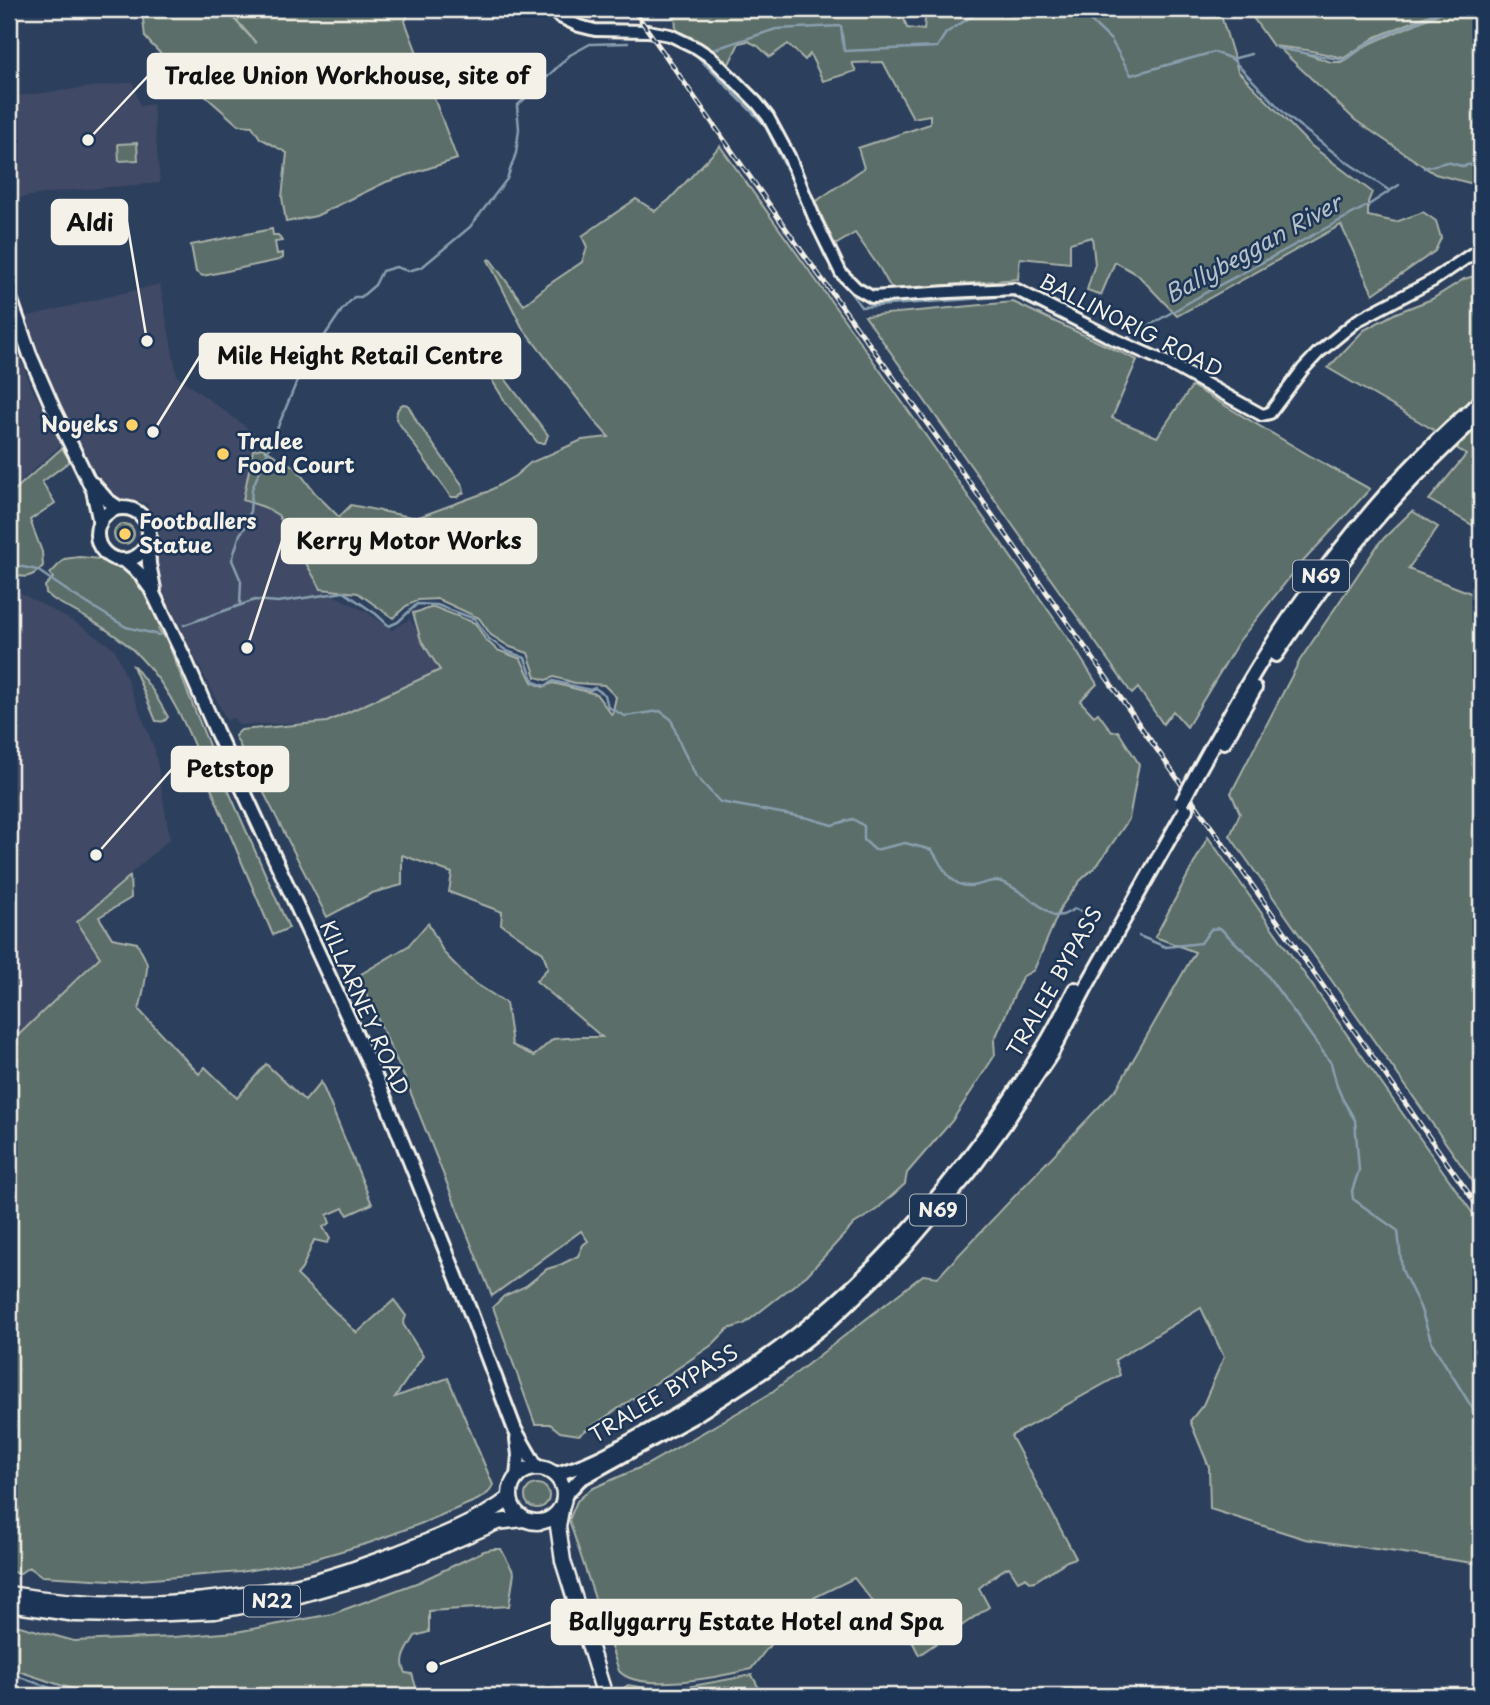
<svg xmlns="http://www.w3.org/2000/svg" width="1490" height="1705" font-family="'Playpen Sans',sans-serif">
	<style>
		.built { fill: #3f4a65 }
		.green { fill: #5b6e69; stroke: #a8b0a8; stroke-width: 2 }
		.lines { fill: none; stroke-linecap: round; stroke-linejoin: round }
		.stream { stroke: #899faf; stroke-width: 2.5 }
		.tertiary-casing { stroke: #f4f1e8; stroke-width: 16 }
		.secondary-casing { stroke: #f4f1e8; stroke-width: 18 }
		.primary-casing { stroke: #f4f1e8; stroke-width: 18 }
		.trunk-casing { stroke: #f4f1e8; stroke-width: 19 }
		.tertiary { stroke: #1d3557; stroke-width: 10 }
		.secondary { stroke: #1d3557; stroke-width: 12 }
		.primary { stroke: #1d3557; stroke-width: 12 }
		.trunk { stroke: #1d3557; stroke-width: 14 }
		.rail-casing { stroke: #f4f1e8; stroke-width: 5 }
		.rail { stroke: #1d3557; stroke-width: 2.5; stroke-dasharray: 8; stroke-linecap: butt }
		.primary-bridge-casing { stroke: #f4f1e8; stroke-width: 18; stroke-linecap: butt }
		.primary-bridge { stroke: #1d3557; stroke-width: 12 }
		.poi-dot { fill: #ffd166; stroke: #1d3557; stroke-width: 2.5 }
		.labels { text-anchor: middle; stroke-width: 5; stroke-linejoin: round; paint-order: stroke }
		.shield { fill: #1d3557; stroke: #b4b9bc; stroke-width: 2 }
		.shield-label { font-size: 19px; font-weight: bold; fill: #f4f1e8 }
		.street-label { font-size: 21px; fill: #f4f1e8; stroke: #1d3557 }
		.poi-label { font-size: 21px; font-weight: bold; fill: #f4f1e8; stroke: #1d3557; text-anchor: start }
		.water-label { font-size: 23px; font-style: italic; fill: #b5c1c7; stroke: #1d3557 }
		.leader { fill: none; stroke: #f4f1e8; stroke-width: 2.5 }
		.callout-dot { fill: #f4f1e8; stroke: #1d3557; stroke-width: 2.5 }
		.callout { fill: #f4f1e8; stroke: #f4f1e8; stroke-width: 2.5 }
		.callout-label { font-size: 23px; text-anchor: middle; font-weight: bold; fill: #111 }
	</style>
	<rect width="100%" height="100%" fill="#2c3f5d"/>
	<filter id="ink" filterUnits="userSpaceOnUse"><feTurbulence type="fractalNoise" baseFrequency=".0143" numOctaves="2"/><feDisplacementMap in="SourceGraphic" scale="14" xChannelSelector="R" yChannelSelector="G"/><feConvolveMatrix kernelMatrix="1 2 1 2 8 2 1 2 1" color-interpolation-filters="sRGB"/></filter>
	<g filter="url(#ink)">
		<!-- built -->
		<g class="built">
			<polygon points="133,82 140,106 153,104 160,183 64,191 18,198 9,135 9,97"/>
			<polygon points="160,284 177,376 257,435 253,450 243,500 264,507 278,515 321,589 367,612 392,630 410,619 440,670 327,722 239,725 233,718 227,721 175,618 156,576 159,533 147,504 118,498 108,489 90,463 54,397 25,317"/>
			<polygon points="9,328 31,386 61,445 9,492"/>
			<polygon points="10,587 78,624 115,649 155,750 170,839 75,922 99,956 9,1043"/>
		</g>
		<!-- green -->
		<g class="green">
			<polygon points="138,9 225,9 256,43 227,9 411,9 405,21 457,159 386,182 316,216 286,222 282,197 287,153 260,138 252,126 238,125 184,77 152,45 145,37 143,19"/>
			<polygon points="671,9 886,9 889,15 903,15 907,28 924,30 926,9 1219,9 1238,71 1309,144 1372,192 1368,202 1368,216 1396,222 1423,212 1436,221 1441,238 1435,251 1373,294 1341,225 1177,316 1138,275 1115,262 1101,295 1087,290 1095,264 1092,237 1070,243 1070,263 1020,258 1018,279 892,290 879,267 855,233 835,245 815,202 864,168 858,148 930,124 930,115 913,118 883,62 852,63 856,71 823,81 810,54 805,60 788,44 770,57 758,46 748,41 739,43 729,64 676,30 675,14"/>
			<polygon points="1247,9 1444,9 1376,37 1344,58 1307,50 1273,46"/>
			<polygon points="1449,9 1481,9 1481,186 1435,174 1355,120 1279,48 1304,53 1331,62 1343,62 1367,45"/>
			<polygon points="137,143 138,160 119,161 118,144"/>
			<polygon points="720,146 853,332 1072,644 1097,684 1080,701 1094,716 1098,713 1112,732 1118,731 1139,764 1129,819 1098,864 1080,881 1061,907 1034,970 1022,977 994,1041 995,1055 952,1121 907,1173 905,1184 876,1210 854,1224 807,1275 744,1324 728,1329 712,1345 579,1435 560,1432 550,1424 535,1424 493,1307 504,1296 526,1286 547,1269 560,1265 578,1256 583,1245 588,1241 581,1231 492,1296 406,1081 358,976 408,946 428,923 444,953 470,980 506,1003 512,1045 534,1056 553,1039 580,1037 602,1037 536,981 548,968 543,953 501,924 502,912 449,892 452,873 402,855 402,885 372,893 327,917 235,736 241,730 327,722 440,670 421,640 413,613 434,607 475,623 485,639 497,650 521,659 532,682 543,687 553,683 596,694 612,715 616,697 604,685 575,683 554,677 546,680 536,677 528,653 510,647 491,635 479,618 438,599 418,600 406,606 393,618 358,593 321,589 278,515 264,507 243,500 253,450 262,448 296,468 315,493 339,517 351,505 416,518 487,492 515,476 530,463 582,440 609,437 598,425 522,327 488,260 490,259 524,305 548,285 582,262 587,247 582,236 636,199 655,211 669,200"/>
			<polygon points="272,229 273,235 278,235 282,241 275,242 277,254 283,253 283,258 279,260 203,276 196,272 191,245"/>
			<polygon points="1481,274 1481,530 1429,500 1466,455 1432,429 1328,368 1364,330 1396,313 1432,299 1464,279"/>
			<polygon points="1013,302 1137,360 1112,418 1157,437 1192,386 1312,457 1370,489 1298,567 1239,641 1187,727 1173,711 1163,724 1138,688 1132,694 865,316"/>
			<polygon points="476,337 480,339 506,380 548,435 545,443 538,443 506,403 469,343 472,339"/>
			<path d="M403,404l5,1 9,17 46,64 1,6 -7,5h-6l-55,-78c0,-6 1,-12 7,-15z"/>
			<path d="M62,448l8,13 -28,21 13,21 -25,17 12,32 1,14c-12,13 -19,13 -34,6v-77z"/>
			<polygon points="1412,511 1438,527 1408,569 1481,597 1481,1193 1230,836 1240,813 1231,793 1300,660 1380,542"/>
			<circle cx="124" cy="534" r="10"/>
			<path d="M79,557c21,1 43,5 60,19l25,50 -6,2 6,10h2l46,115 77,175 -16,7c-19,-44 -38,-88 -56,-132 -21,-53 -39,-108 -80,-149 -23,-24 -56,-38 -84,-55l-7,-6 -1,-7 8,-8 -3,-4 14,-15z"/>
			<path d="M133,666l2,1 18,24 15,26c-3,5 -6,5 -12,4z"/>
			<path d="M1208,837l273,388v339l-176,-25 -95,-30 -1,-42 -19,-46 13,-16 21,-48 -23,-49 -86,52 5,15 -109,61 65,122 -9,3 -32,20 -5,1 -4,-5 -8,4 -9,-14c-10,4 -21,14 -30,21l10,19 -70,48 -6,-12 -15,-10 -44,-55 -51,25 -52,66c-27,7 -112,25 -132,2l-50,-151 8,-19 14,-12 57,-25 120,-69 155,-120 15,2 179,-189 78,-136 -40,-15z"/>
			<path d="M130,876l1,22 -32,19 13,21 25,5c3,7 9,15 10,22 1,5 -6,38 -8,45l60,64 6,-7 32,31 29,-34 39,37 16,-19 51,122 -24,11 -5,-7 -16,7 3,8 -7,4 7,12 -3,4 -13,-3 -12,29 -5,6 60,58 37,-33 12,16 -3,8 20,32 -28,41 53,-19 45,107 -5,8 -11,7 -52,22 -56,21 -59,17 -70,12 -113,9 -85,-5 -13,-9 -10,7 -10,-3v-527l91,-87 -23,-35z"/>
			<circle cx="537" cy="1496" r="12"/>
			<path d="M493,1549h8l13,24 -5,33 -80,5v21l-14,4c-7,13 -17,24 -9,37l6,1 4,13 -2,9h-168l-38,-8 -17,2 -20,6h-78l-84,-28v-45l65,18 100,-4 62,-5 96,-18 87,-32 65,-31z"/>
			<polygon points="752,1675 763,1696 626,1696 624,1688 628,1685 665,1691"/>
		</g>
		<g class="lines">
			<!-- stream -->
			<g class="stream">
				<polyline points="1078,9 1111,40 1131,75 1214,52 1232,59 1251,54"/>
				<polyline points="1277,48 1344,60 1370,42 1446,9"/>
				<polyline points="715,49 776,29 841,26 844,51 937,47 946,33 983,9"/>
				<polyline points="699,58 764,124 793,182 826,259 833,268"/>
				<polyline points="1232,59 1288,117 1341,158 1390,191"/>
				<polyline points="1424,168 1447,162 1465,167 1466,165 1481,164"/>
				<polyline points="843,282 861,307 1012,296 1116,347 1118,345"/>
				<polyline points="1124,340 1205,293 1367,206 1399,185"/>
				<polyline points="9,564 37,570 72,594 126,627 159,635"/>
				<polyline points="240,605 241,581 232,560 240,534 249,522 252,489 302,369 342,310 354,297 361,297 375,285 382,271 396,267 408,271 422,267 470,227 507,179 516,153 519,129 517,106 570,55 590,44 628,43"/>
				<path d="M184,625l71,-25 23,2 66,-10 32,22 13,12 9,-4 19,-18 20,1 38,14 14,20 18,12 18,7 9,24 11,4 8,-5 37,9 5,-2 10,7 3,12 17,9 35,-5 11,8 10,27 15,30 24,26 88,16 24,7 21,-6 11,7v14l11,10 30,-7 27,7c9,14 18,37 38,36 9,0 19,-6 27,-5 12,0 45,27 57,35l9,-1 12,-6 11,4"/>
				<polyline points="1139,936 1166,947 1201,943 1211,929 1220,928 1262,968 1331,1063 1337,1086 1343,1100 1355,1120 1359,1170 1352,1191 1353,1199 1398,1231 1402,1270 1420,1307 1432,1343 1481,1422"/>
				<polyline points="9,1673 72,1696"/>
			</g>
			<!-- tertiary casing -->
			<g class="tertiary-casing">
				<polyline id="tertiary" points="550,9 562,18 579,26 595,30 648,31 670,35 697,48 712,58 757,103 768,117 789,156 816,222 841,273 856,288 872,297 949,292 1015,289 1116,340 1166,362 1262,415 1270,413 1303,369 1318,353 1358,320 1432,281 1481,248"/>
			</g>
			<!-- secondary casing -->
			<g class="secondary-casing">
				<g id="secondary">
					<polyline points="9,295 30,355 54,410 93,490 100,523"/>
					<polyline points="93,484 107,500 119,508"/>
					<circle cx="123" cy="534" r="26"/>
					<polyline points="148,543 149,564 154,589"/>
					<polyline points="124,560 140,574 151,589 183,655 216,731 381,1089 470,1311 515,1430 537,1468"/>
					<polyline points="517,1477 519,1455 517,1439"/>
				</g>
			</g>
			<!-- primary casing -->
			<g class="primary-casing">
				<g id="primary">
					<path d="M1276,655c31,-46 63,-92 99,-134 33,-39 69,-73 106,-108"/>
					<polyline points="1224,742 1255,688"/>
					<path d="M1195,777c30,-54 60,-109 95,-160 55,-79 118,-155 191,-216"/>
					<path d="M555,1474c39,-9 74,-33 110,-52 46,-26 91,-55 133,-88 99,-78 181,-181 247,-289 11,-18 20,-37 30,-56"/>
					<polyline points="565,1495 580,1479 694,1416 779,1361 830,1321 899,1255 969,1173 1004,1125 1051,1054 1087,985 1186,809"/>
				</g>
			</g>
			<!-- trunk casing -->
			<g class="trunk-casing">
				<g id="trunk">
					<circle cx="537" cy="1495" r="27"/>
					<polyline points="561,1510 558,1526 563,1561 605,1696"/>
					<path d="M9,1594c95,16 191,12 285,-8 35,-7 69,-20 102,-32 39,-15 80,-30 114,-56"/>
					<polyline points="9,1604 76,1614 124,1615 215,1611 296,1596 366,1576 409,1560 497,1522 523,1519"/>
				</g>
			</g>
			<!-- tertiary -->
			<use href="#tertiary" class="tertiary"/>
			<!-- secondary -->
			<use href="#secondary" class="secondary"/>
			<!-- primary -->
			<use href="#primary" class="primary"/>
			<!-- trunk -->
			<use href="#trunk" class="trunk"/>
			<!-- rail casing -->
			<g class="rail-casing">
				<polyline id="rail" points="633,9 803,253 955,462 1481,1211"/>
			</g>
			<!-- rail -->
			<use href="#rail" class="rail"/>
			<!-- primary-bridge casing -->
			<g class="primary-bridge-casing">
				<polyline id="primary-bridge" points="1182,802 1195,777"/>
			</g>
			<!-- primary-bridge -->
			<use href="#primary-bridge" class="primary-bridge"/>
		</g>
	</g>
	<!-- markers -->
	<g class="poi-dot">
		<circle cx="132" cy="425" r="7"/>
		<circle cx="223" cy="454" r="7"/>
		<circle cx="125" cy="534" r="7"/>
	</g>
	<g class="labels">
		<!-- shield labels -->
		<g class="shield">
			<rect x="1293" y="560.5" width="56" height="31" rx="5"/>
			<rect x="910" y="1194.5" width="56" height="31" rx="5"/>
			<rect x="244" y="1585.5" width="56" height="31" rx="5"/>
		</g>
		<g class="shield-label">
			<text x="1321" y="583">N69</text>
			<text x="938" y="1217">N69</text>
			<text x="272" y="1608">N22</text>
		</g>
		<!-- street labels -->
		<g class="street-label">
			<text transform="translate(1131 326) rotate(27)" y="7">BALLINORIG ROAD</text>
			<text transform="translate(1055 982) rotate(-60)" y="7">TRALEE BYPASS</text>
			<text transform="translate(364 1008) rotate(66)" y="7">KILLARNEY ROAD</text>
			<text transform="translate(664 1394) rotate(-31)" y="7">TRALEE BYPASS</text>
		</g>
		<!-- poi labels -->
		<g class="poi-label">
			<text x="118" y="432" text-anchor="end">Noyeks</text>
			<text x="237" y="449">Tralee<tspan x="237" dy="24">Food Court</tspan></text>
			<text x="139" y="529">Footballers<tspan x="139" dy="24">Statue</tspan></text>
		</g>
		<!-- water labels -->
		<g class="water-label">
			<text transform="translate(1253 249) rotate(-29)" y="8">Ballybeggan River</text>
		</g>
	</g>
	<!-- callouts -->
	<path class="leader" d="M88 140L148 76M147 341L127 222M153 432L200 356M247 648L282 541M96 855L172 769M432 1667L552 1622"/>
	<g class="callout-dot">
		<circle cx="88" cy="140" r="7"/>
		<circle cx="147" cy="341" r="7"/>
		<circle cx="153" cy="432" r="7"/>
		<circle cx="247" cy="648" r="7"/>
		<circle cx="96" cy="855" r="7"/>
		<circle cx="432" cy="1667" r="7"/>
	</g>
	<g class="callout">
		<rect x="148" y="54" width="397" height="44" rx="7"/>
		<rect x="52" y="200" width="75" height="44" rx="7"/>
		<rect x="200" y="334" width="320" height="44" rx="7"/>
		<rect x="282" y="519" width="254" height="44" rx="7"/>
		<rect x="172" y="747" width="116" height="44" rx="7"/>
		<rect x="552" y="1600" width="409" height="44" rx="7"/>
	</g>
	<g class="callout-label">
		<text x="347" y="84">Tralee Union Workhouse, site of</text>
		<text x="90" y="231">Aldi</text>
		<text x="360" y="364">Mile Height Retail Centre</text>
		<text x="409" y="549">Kerry Motor Works</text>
		<text x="230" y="777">Petstop</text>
		<text x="756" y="1630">Ballygarry Estate Hotel and Spa</text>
	</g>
	<!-- margin -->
	<rect width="1490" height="1705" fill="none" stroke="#1d3557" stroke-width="35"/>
	<rect x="18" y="18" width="1455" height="1670" fill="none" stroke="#f4f1e8" stroke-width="2.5" filter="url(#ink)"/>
</svg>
